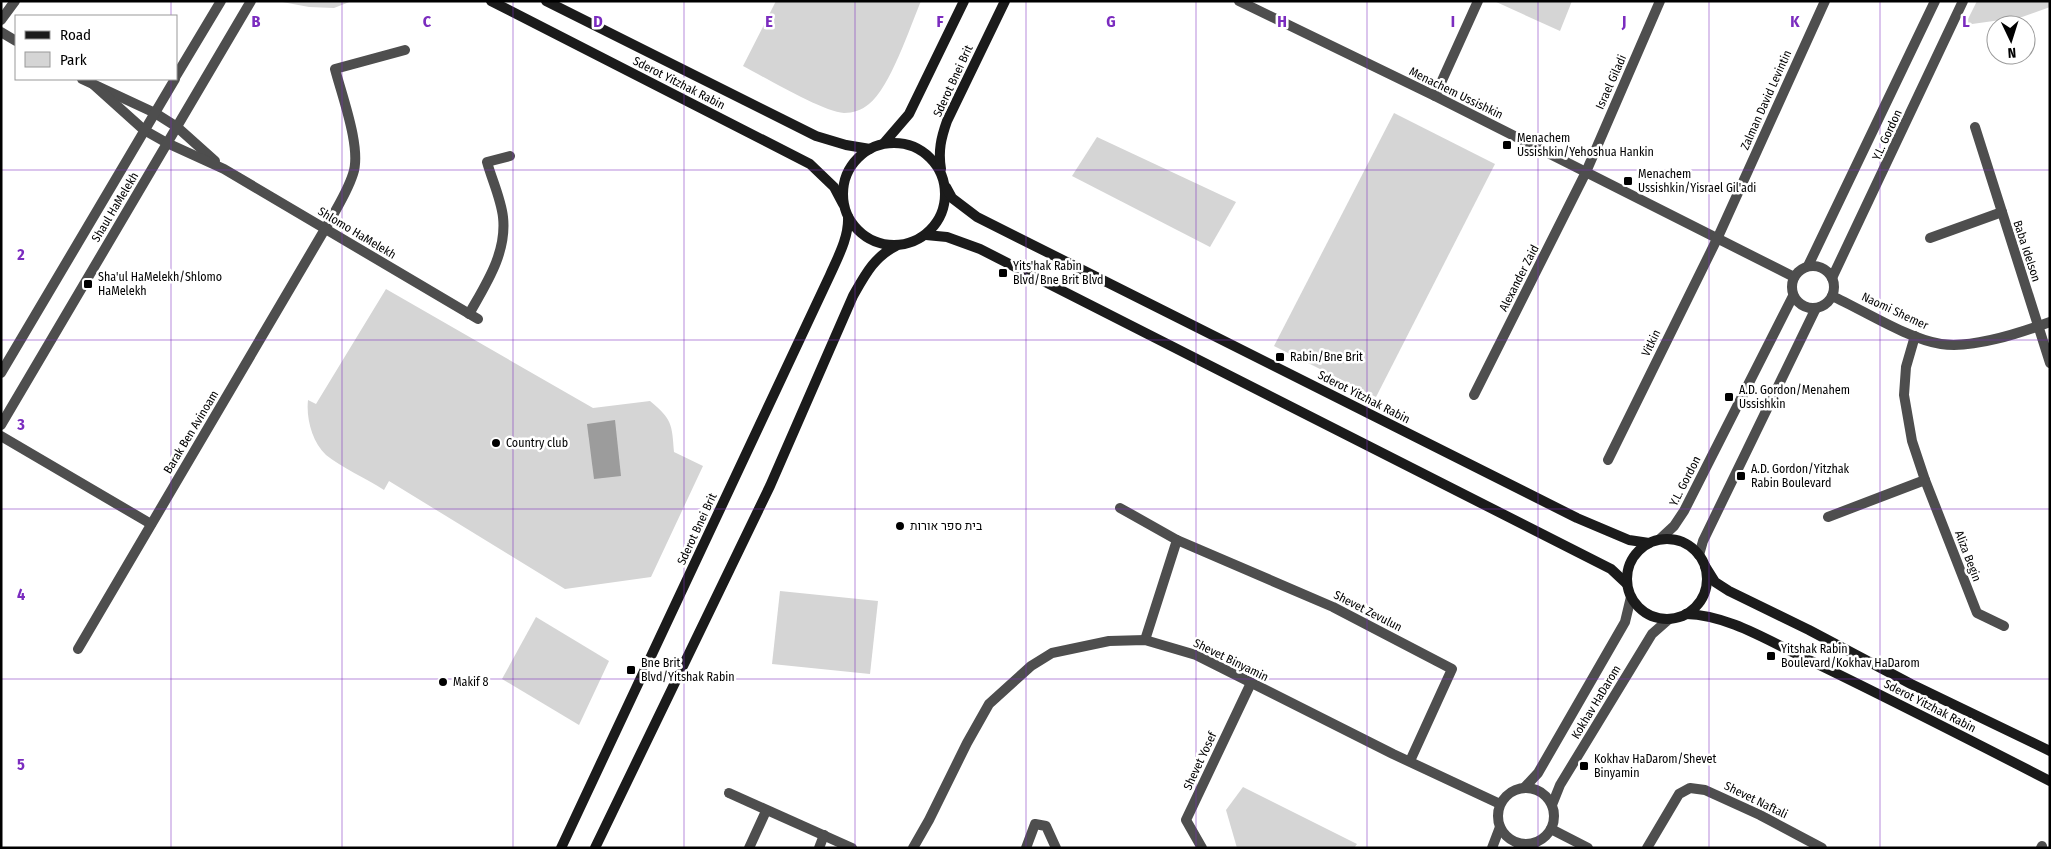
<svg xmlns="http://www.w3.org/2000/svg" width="2051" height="849" font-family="'Fira Sans Condensed',Heebo,sans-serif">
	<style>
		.green { fill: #d5d5d5 }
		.water { fill: #9c9c9c }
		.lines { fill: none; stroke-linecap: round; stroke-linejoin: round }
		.minor { stroke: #4e4e4e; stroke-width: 10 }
		.tertiary { stroke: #4e4e4e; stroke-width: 10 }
		.secondary { stroke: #1b1b1b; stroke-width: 10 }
		.grid { fill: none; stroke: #7b2cbf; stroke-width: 1; stroke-opacity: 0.55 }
		.poi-dot { fill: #000; stroke: #fff; stroke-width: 2 }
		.labels { text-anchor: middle; stroke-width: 5; stroke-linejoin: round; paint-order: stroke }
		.street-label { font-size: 12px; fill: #000; stroke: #fff }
		.poi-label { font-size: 12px; fill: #000; stroke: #fff; text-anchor: start }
		.grid-label { font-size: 16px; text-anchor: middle; font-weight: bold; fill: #7b2cbf; stroke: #fff; stroke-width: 5; stroke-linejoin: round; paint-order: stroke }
	</style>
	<rect width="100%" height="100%" fill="#fff"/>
	<!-- green -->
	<g class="green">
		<polygon points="277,1 352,1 334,8 309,7"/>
		<path d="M776,1h145c-11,26 -31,87 -52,103 -7,6 -16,9 -25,9 -21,-1 -80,-36 -101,-47z"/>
		<polygon points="1494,1 1572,1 1560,31"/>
		<polygon points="1977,1 2050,1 2050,7 2022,17 1965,25"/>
		<polygon points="1394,113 1495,164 1376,397 1274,346"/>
		<polygon points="1097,137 1236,202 1210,247 1072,176"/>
		<path d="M386,289l207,119 57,-7c22,18 22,23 24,51l29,14 -52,111 -86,12 -176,-108 -5,9c-17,-11 -43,-23 -58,-35 -14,-13 -20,-37 -18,-55l8,4z"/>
		<polygon points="780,591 878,601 870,674 772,664"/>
		<polygon points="536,617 609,661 579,725 502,679"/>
		<polygon points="1243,787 1357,844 1354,848 1237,848 1226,810"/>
	</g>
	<!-- water -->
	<polygon class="water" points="615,420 621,476 594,479 587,424"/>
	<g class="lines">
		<!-- minor -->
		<g class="minor">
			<polyline points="1239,1 1435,96 1794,277"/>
			<polyline points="1,20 15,1"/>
			<polyline points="1,32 16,41"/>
			<polyline points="82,79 155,113 177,127 215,161"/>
			<polyline points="94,85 144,130 167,143 224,169 478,319"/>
			<polyline points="1435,96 1478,1"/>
			<polyline points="1975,127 2050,363"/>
			<polyline points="1930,238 2002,212"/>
			<path d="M1832,296c31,14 76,43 109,48 32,5 79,-11 109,-22"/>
			<path d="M469,314c17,-30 38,-61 34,-97 -2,-18 -11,-37 -16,-55l23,-6"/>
			<polyline points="1915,336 1906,367 1904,395 1912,441 1925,480 1977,613 2004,626"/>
			<polyline points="1474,395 1586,172 1660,1"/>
			<polyline points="1,436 151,524"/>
			<polyline points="1608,460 1718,237 1825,1"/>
			<polyline points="1120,508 1177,540 1333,607 1452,669 1410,761"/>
			<polyline points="1828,517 1925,480"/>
			<polyline points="1145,640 1177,540"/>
			<path d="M78,649l247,-420c10,-18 22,-36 28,-55 9,-25 -11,-78 -18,-105l70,-19"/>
			<polyline points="729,793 852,848"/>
			<polyline points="1551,829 1588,848"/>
			<polyline points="749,848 766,811"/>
			<polyline points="819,848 824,835"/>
			<polyline points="913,848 929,820 967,743 989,704 1031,666 1052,653 1109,641 1145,640 1196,655 1393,754 1500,804"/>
			<polyline points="1026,848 1035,824 1046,826 1056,848"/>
			<polyline points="1202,848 1186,820 1251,683"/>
			<polyline points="1647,848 1679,794 1690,788 1705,790 1760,815 1822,848"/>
			<polyline points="2041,848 2042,846"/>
		</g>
		<!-- tertiary -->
		<g class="tertiary">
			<polyline points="176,76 221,1"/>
			<circle cx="1813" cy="287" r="21"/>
			<polyline points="1808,266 1935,1"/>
			<polyline points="1832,278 1963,1"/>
			<polyline points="1,373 175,79"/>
			<polyline points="1,425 251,1"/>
			<polyline points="1660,539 1674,526 1684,511 1793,296"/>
			<polyline points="1699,555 1703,541 1816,308"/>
			<circle cx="1526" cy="816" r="28"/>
			<polyline points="1524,788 1538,773 1625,622 1631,597"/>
			<polyline points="1552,805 1560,785 1652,634 1669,619"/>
			<polyline points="1492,848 1500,827"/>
		</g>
		<!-- secondary -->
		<g class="secondary">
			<polyline points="491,1 810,164 834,187 843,204"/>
			<polyline points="546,1 816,136 846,145 870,149"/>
			<circle cx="894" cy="194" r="51"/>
			<polyline points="884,143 909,114 964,1"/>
			<path d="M941,169c-3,-18 0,-31 6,-48l58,-120"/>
			<polyline points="946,187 952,198 977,217 1577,518 1629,540 1649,543"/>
			<polyline points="926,235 947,237 980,249 1611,569 1627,584"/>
			<circle cx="1667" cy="579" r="40"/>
			<polyline points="1705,566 1715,582 1729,591 1809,630 1911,684 2050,751"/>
			<path d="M1686,614c43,1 84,28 123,46 81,39 161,80 241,121"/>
			<path d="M561,848l269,-573c8,-18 19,-38 18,-58"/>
			<path d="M595,848l175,-362 83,-190c12,-21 21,-39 43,-50"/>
		</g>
	</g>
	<!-- grid -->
	<path class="grid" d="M171,1v15M342,1v847M513,1v847M684,1v847M855,1v847M1026,1v847M1196,1v847M1367,1v847M1538,1v847M1709,1v847M1880,1v847M171,79v769M1,170h2049M1,340h2049M1,509h2049M1,679h2049"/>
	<!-- markers -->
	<g class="poi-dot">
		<rect x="1502" y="140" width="10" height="10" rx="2.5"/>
		<rect x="1623" y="176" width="10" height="10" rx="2.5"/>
		<rect x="998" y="268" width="10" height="10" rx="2.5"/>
		<rect x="83" y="279" width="10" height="10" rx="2.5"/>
		<rect x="1275" y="352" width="10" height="10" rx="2.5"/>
		<rect x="1724" y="392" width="10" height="10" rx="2.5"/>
		<circle cx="496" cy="443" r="5"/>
		<rect x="1736" y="471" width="10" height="10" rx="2.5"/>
		<circle cx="900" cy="526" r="5"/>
		<rect x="1766" y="651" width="10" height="10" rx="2.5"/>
		<rect x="626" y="665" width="10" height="10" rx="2.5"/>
		<circle cx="443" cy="682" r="5"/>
		<rect x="1579" y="761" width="10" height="10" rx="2.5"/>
	</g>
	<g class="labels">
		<!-- street labels -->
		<g class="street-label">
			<text transform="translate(953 81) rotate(-65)" y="4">Sderot Bnei Brit</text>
			<text transform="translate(1611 82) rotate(-66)" y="4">Israel Giladi</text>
			<text transform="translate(679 83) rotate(27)" y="4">Sderot Yitzhak Rabin</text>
			<text transform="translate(1456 93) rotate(26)" y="4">Menachem Ussishkin</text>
			<text transform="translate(1766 100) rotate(-66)" y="4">Zalman David Levintin</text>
			<text transform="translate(1887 135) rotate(-65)" y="4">Y.L. Gordon</text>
			<text transform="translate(115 207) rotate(-59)" y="4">Shaul HaMelekh</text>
			<text transform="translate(357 233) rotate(31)" y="4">Shlomo HaMelekh</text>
			<text transform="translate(2027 251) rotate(72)" y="4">Baba Idelson</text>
			<text transform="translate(1519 278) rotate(-63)" y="4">Alexander Zaid</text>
			<text transform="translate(1895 311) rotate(25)" y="4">Naomi Shemer</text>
			<text transform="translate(1651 343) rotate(-64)" y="4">Vitkin</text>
			<text transform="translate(1364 397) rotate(27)" y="4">Sderot Yitzhak Rabin</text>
			<text transform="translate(191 432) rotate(-59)" y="4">Barak Ben Avinoam</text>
			<text transform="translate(1685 481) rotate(-63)" y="4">Y.L. Gordon</text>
			<text transform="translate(697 529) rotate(-65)" y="4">Sderot Bnei Brit</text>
			<text transform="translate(1968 556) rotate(69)" y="4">Aliza Begin</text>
			<text transform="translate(1368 611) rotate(27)" y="4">Shevet Zevulun</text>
			<text transform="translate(1231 660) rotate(26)" y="4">Shevet Binyamin</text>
			<text transform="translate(1596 702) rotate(-59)" y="4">Kokhav HaDarom</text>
			<text transform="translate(1930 706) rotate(27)" y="4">Sderot Yitzhak Rabin</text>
			<text transform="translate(1200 761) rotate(-65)" y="4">Shevet Yosef</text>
			<text transform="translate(1756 800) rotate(26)" y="4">Shevet Naftali</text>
		</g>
		<!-- poi labels -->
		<g class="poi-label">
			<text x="1517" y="142">Menachem<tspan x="1517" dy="14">Ussishkin/Yehoshua Hankin</tspan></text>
			<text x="1638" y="178">Menachem<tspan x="1638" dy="14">Ussishkin/Yisrael Gil'adi</tspan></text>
			<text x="1013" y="270">Yits'hak Rabin<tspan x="1013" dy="14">Blvd/Bne Brit Blvd</tspan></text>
			<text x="98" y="281">Sha'ul HaMelekh/Shlomo<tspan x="98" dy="14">HaMelekh</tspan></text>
			<text x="1290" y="361">Rabin/Bne Brit</text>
			<text x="1739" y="394">A.D. Gordon/Menahem<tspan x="1739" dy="14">Ussishkin</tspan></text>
			<text x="506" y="447">Country club</text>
			<text x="1751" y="473">A.D. Gordon/Yitzhak<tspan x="1751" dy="14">Rabin Boulevard</tspan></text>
			<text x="910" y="530">בית ספר אורות</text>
			<text x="1781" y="653">Yitshak Rabin<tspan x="1781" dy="14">Boulevard/Kokhav HaDarom</tspan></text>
			<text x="641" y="667">Bne Brit<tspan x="641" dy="14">Blvd/Yitshak Rabin</tspan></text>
			<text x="453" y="686">Makif 8</text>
			<text x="1594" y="763">Kokhav HaDarom/Shevet<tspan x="1594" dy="14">Binyamin</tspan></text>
		</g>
	</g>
	<g class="grid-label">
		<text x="256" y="27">B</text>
		<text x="427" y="27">C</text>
		<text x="598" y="27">D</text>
		<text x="769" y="27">E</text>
		<text x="940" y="27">F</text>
		<text x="1111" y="27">G</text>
		<text x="1282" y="27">H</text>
		<text x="1453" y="27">I</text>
		<text x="1624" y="27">J</text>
		<text x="1795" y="27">K</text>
		<text x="1966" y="27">L</text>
		<text x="21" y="260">2</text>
		<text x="21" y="430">3</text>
		<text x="21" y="600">4</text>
		<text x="21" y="770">5</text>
	</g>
	<!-- border -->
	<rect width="2051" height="849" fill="none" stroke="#000000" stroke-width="5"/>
	<!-- legend -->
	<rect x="15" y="15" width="162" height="65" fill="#ffffff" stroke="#999999"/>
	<rect x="25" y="31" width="25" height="8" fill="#1b1b1b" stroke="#999999"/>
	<text x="60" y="40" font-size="15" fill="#000000">Road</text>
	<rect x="25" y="52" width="25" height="15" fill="#d5d5d5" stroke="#999999"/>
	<text x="60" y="65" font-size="15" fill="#000000">Park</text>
	<!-- north arrow -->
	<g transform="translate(2011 40) rotate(176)"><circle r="24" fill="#ffffff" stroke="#999999"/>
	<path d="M0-4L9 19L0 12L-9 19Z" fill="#000000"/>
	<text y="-8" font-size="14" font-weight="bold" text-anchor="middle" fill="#000000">N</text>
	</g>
</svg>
